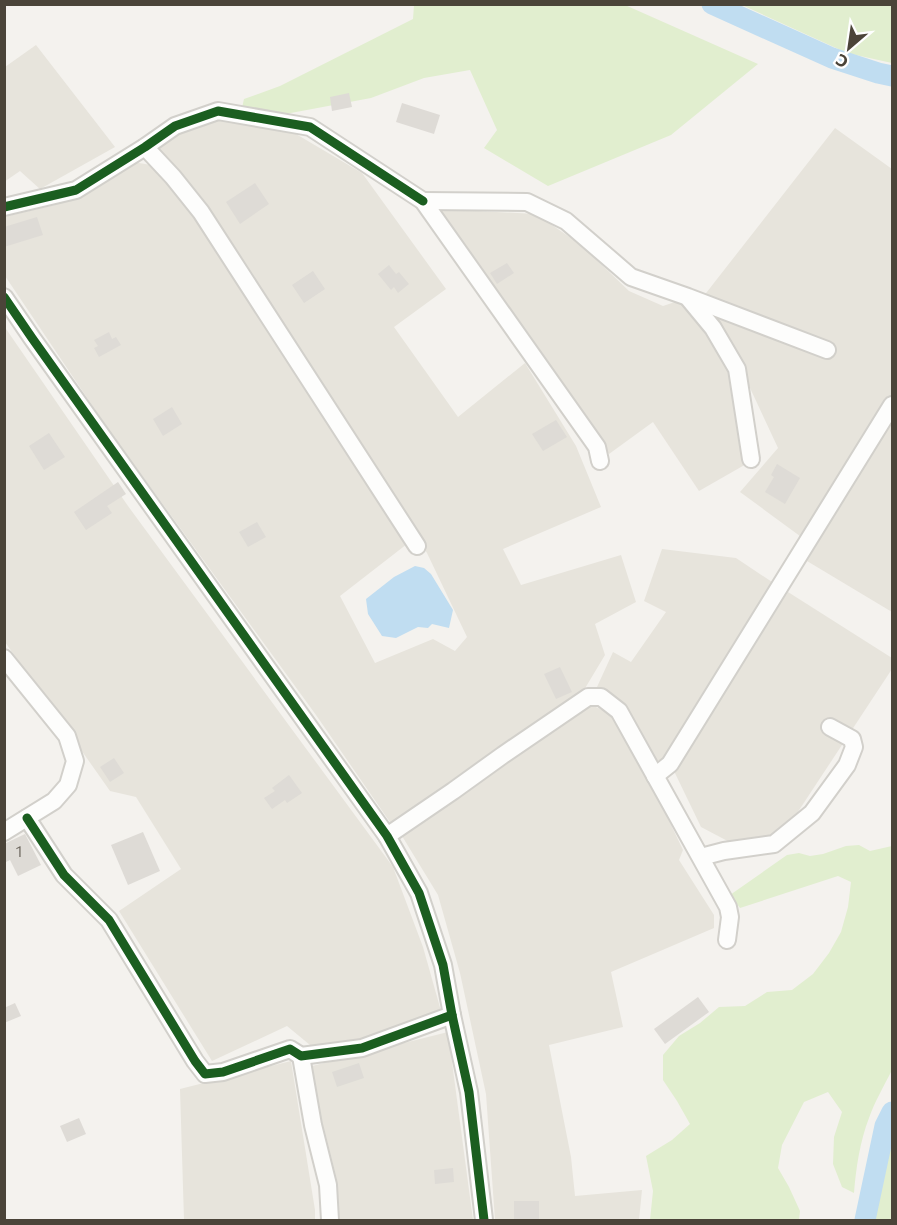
<svg xmlns="http://www.w3.org/2000/svg" width="897" height="1225" font-family="Commissioner,sans-serif">
	<style>
		.residential { fill: #e7e4dc }
		.green { fill: #e1eecf }
		.water { fill: #c0ddf1 }
		.lines { fill: none; stroke-linecap: round; stroke-linejoin: round }
		.river { stroke: #c0ddf1; stroke-width: 21 }
		.building { fill: #dedbd6 }
		.minor-casing { stroke: #d2d0cb; stroke-width: 20 }
		.minor { stroke: #fdfdfc; stroke-width: 16 }
		.cycleway-casing { stroke: #fff; stroke-width: 13 }
		.cycleway { stroke: #1b5e20; stroke-width: 9 }
		.labels { text-anchor: middle; stroke-width: 4.5; stroke-linejoin: round; paint-order: stroke }
		.number-label { font-size: 15px; fill: #706a61 }
	</style>
	<rect width="100%" height="100%" fill="#f4f2ee"/>
	<!-- residential -->
	<g class="residential">
		<polygon points="36,45 115,147 40,189 20,171 4,182 5,67"/>
		<polygon points="207,117 296,134 362,173 446,289 394,327 458,417 525,363 576,446 601,507 503,549 521,585 621,555 636,602 595,624 605,655 578,700 392,825 316,715 106,426 5,276 4,217 55,205 133,162 151,165 205,230 407,544 340,596 375,663 433,639 455,651 467,637 427,553 211,211 156,147"/>
		<polygon points="835,128 892,169 892,395 804,539 740,492 778,448 724,332 703,297"/>
		<polygon points="440,209 536,214 581,245 629,291 663,306 675,302 690,307 731,367 748,463 699,491 653,422 609,454"/>
		<polygon points="4,326 128,506 393,867 423,947 441,1011 357,1043 310,1045 287,1026 212,1061 119,911 181,869 136,797 110,791 5,642"/>
		<polygon points="892,418 892,612 807,561"/>
		<polygon points="662,549 736,558 775,584 669,759 653,761 628,713 597,687 613,652 631,662 666,612 644,601"/>
		<polygon points="788,592 892,658 892,669 784,833 739,847 701,827 673,769"/>
		<polygon points="587,703 620,718 683,850 679,860 714,915 714,928 611,972 623,1027 549,1045 571,1157 575,1196 642,1190 639,1220 495,1220 486,1094 460,973 438,895 402,836"/>
		<polygon points="448,1032 473,1220 339,1220 312,1066"/>
		<polygon points="291,1061 315,1210 315,1220 184,1220 180,1089"/>
	</g>
	<!-- green -->
	<g class="green">
		<polygon points="414,5 625,5 758,64 671,135 548,186 484,148 497,130 470,70 424,78 371,98 280,115 242,108 244,99 280,86 413,19"/>
		<polygon points="742,5 892,5 892,63 847,53"/>
		<path d="M859,845l11,6 22,-5v224c-8,16 -17,31 -23,48 -9,23 -13,50 -15,75l-12,-6 -9,-23 1,-27 8,-25 -14,-20 -24,10 -22,43 -4,23 11,19 11,24 -1,9h-149l3,-29 -7,-35 26,-16 18,-16 -13,-23 -14,-21v-25l16,-19 21,-13 19,-16 26,-1 22,-14 25,-2 21,-16 16,-21 12,-21 7,-25 3,-25 -13,-6 -98,32 -10,-13 57,-40 12,-2 11,3 13,-2 23,-8z"/>
		<polygon points="892,1134 892,1220 872,1220 890,1139"/>
	</g>
	<!-- water -->
	<polygon class="water" points="415,566 424,568 431,574 453,610 449,628 432,624 428,628 418,627 396,638 382,636 368,614 366,599 394,577"/>
	<g class="lines">
		<!-- river -->
		<g class="river">
			<polyline points="712,4 832,58 878,73 892,76"/>
			<polyline points="865,1220 885,1126 892,1112"/>
		</g>
	</g>
	<!-- building -->
	<g class="building">
		<polygon points="349,93 352,107 332,111 330,97"/>
		<polygon points="402,103 440,115 434,134 396,122"/>
		<polygon points="255,183 269,204 240,224 226,202"/>
		<polygon points="37,217 43,235 4,247 4,227"/>
		<polygon points="507,263 514,273 497,284 490,273"/>
		<polygon points="389,265 396,274 399,272 409,284 398,293 394,287 391,290 378,274"/>
		<polygon points="313,271 325,289 304,303 292,285"/>
		<polygon points="109,332 112,339 116,337 121,345 99,357 94,348 98,346 94,340"/>
		<polygon points="172,407 182,424 163,436 153,419"/>
		<polygon points="556,420 567,437 543,451 532,434"/>
		<polygon points="49,433 65,457 44,470 29,446"/>
		<polygon points="777,464 800,478 785,504 765,492 774,477 771,475"/>
		<polygon points="118,482 126,494 107,506 112,513 86,530 74,512"/>
		<polygon points="257,522 266,537 248,547 239,532"/>
		<polygon points="560,667 572,692 556,699 544,674"/>
		<polygon points="114,758 124,773 110,782 100,767"/>
		<polygon points="289,775 302,793 287,803 285,800 272,809 264,798 275,791 272,788"/>
		<polygon points="143,832 160,871 128,885 111,845"/>
		<polygon points="25,834 41,865 18,876 10,860 4,863 4,844"/>
		<polygon points="698,997 709,1012 665,1044 654,1029"/>
		<polygon points="15,1003 21,1016 4,1023 4,1008"/>
		<polygon points="359,1063 364,1078 337,1087 332,1072"/>
		<polygon points="79,1118 86,1134 67,1142 60,1126"/>
		<polygon points="453,1168 454,1182 435,1184 434,1170"/>
		<rect x="514" y="1201" width="25" height="20"/>
	</g>
	<g class="lines">
		<!-- minor casing -->
		<g class="minor-casing">
			<g id="minor">
				<polyline points="145,147 173,177 201,212 417,546"/>
				<polyline points="423,201 527,202 566,221 631,277 688,297 827,350"/>
				<polyline points="4,207 76,190 145,147 175,126 218,111 310,127 423,201 597,447 600,461"/>
				<polyline points="4,297 32,338 387,836 419,893 443,965 452,1015 469,1092 484,1220"/>
				<polyline points="689,299 713,328 737,369 751,459"/>
				<polyline points="4,658 67,736 75,761 68,785 54,801 4,832"/>
				<polyline points="655,776 670,764 892,405"/>
				<polyline points="27,818 64,875 109,920 195,1061 205,1074 223,1072 290,1049 301,1056 362,1048 452,1015"/>
				<polyline points="387,836 453,791 503,755 588,697 601,697 619,711 728,907 730,917 727,940"/>
				<polyline points="701,857 724,851 774,844 812,813 847,765 854,747 852,739 830,727"/>
				<polyline points="301,1056 313,1125 328,1185 330,1220"/>
			</g>
		</g>
		<!-- minor -->
		<use href="#minor" class="minor"/>
		<!-- cycleway casing -->
		<g class="cycleway-casing">
			<g id="cycleway">
				<polyline points="4,207 76,190 145,147 175,126 218,111 310,127 423,201"/>
				<polyline points="4,297 32,338 387,836 419,893 443,965 452,1015 469,1092 484,1220"/>
				<polyline points="27,818 64,875 109,920 195,1061 205,1074 223,1072 290,1049 301,1056 362,1048 452,1015"/>
			</g>
		</g>
		<!-- cycleway -->
		<use href="#cycleway" class="cycleway"/>
	</g>
	<g class="labels">
		<!-- number labels -->
		<g class="number-label">
			<text x="19" y="857">1</text>
		</g>
	</g>
	<!-- border -->
	<rect width="897" height="1225" fill="none" stroke="#4b4439" stroke-width="12"/>
	<!-- north arrow -->
	<g transform="translate(849 48) rotate(209)" stroke="#ffffff" stroke-width="4.5" paint-order="stroke">
	<path d="M0-4.5L10 22L0 15L-10 22Z" fill="#4b4439"/>
	<text y="-9" font-size="16" font-weight="bold" text-anchor="middle" fill="#4b4439">С</text>
	</g>
</svg>
